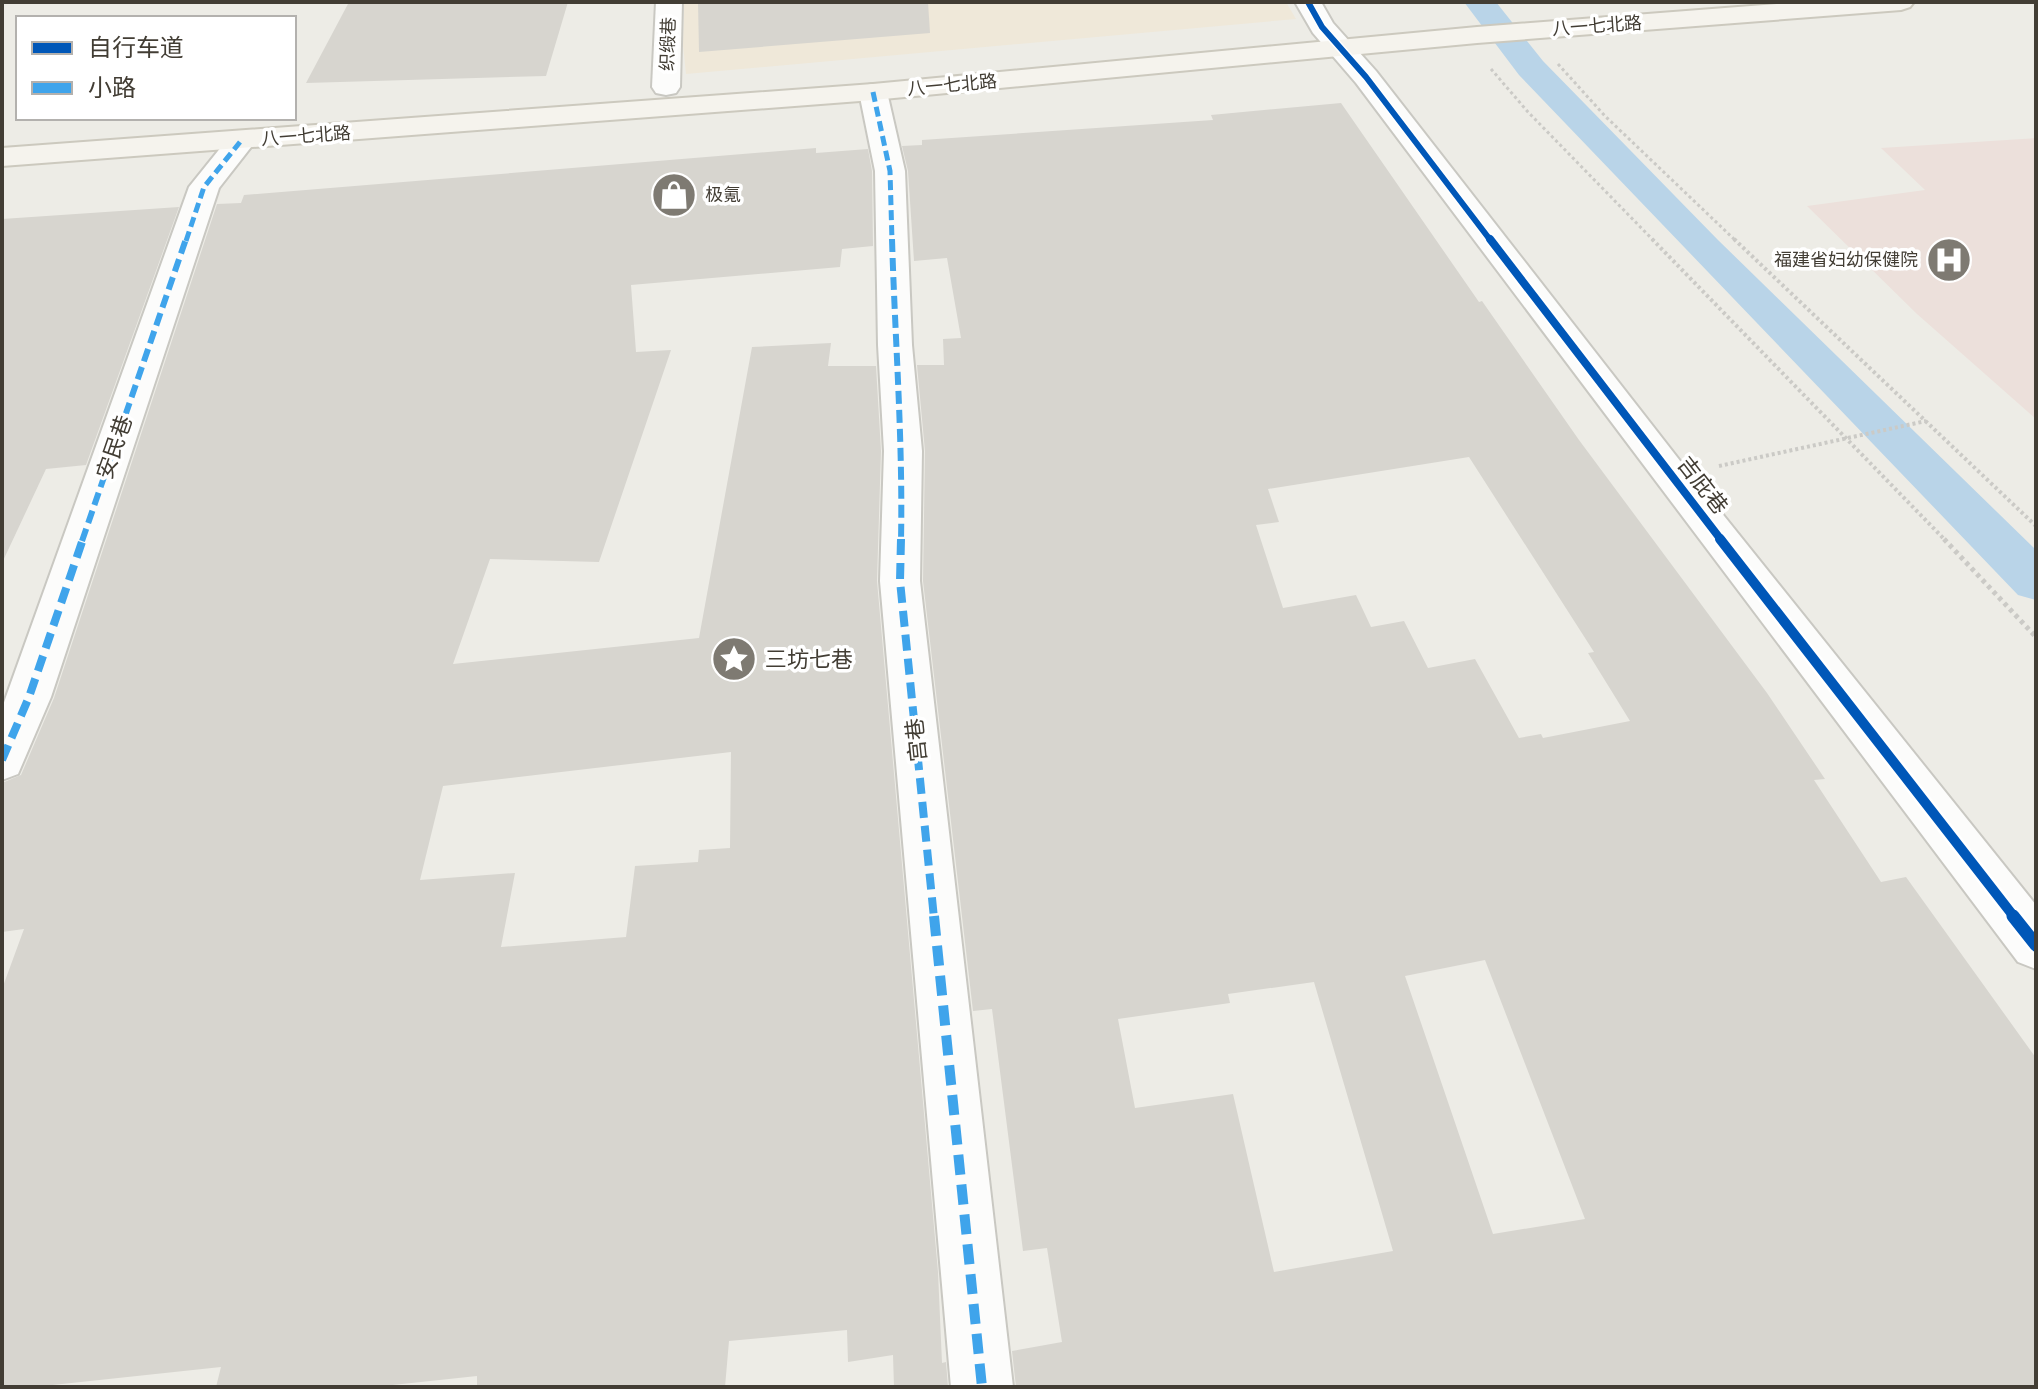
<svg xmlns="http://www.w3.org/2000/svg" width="2038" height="1389" font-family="'Alegreya Sans','Noto Sans SC',sans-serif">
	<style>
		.commercial { fill: #efe8d9 }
		.medical { fill: #ece0db }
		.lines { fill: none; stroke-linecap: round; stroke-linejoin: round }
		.canal { fill: #b9d4e8; fill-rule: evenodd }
		.building { fill: #d7d5cf; fill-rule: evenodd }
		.pedestrian-casing { stroke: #c9c8c2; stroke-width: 4 }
		.minor-casing { stroke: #c9c8c2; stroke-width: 4 }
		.tertiary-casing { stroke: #c9c8c2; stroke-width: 4 }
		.secondary-casing { stroke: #ccc9be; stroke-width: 4 }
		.path-far2 { stroke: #cbcac6; stroke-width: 3; stroke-dasharray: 3 3; stroke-linecap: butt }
		.path-far1 { stroke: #cbcac6; stroke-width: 4; stroke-dasharray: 3 3; stroke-linecap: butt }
		.path { stroke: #cbcac6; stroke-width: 5; stroke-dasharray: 4 4; stroke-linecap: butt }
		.pedestrian { fill: #fcfcfb; fill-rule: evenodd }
		.minor { fill: #fcfcfb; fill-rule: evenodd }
		.tertiary { fill: #fcfcfb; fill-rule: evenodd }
		.secondary { fill: #f5f3ed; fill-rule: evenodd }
		.quiet-far3 { stroke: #3fa4eb; stroke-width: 5; stroke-dasharray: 10 5; stroke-linecap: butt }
		.quiet-far2 { stroke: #3fa4eb; stroke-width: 6; stroke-dasharray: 13 6; stroke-linecap: butt }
		.quiet-far1 { stroke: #3fa4eb; stroke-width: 8; stroke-dasharray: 16 8; stroke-linecap: butt }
		.quiet { stroke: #3fa4eb; stroke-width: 10; stroke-dasharray: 20 10; stroke-linecap: butt }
		.cycleway-far3-casing { stroke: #fff; stroke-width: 9 }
		.cycleway-far2-casing { stroke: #fff; stroke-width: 12 }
		.cycleway-far1-casing { stroke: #fff; stroke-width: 15 }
		.cycleway-casing { stroke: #fff; stroke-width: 18 }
		.cycleway-far3 { stroke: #0057b8; stroke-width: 6 }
		.cycleway-far2 { stroke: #0057b8; stroke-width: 8 }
		.cycleway-far1 { stroke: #0057b8; stroke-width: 10 }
		.cycleway { stroke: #0057b8; stroke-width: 13 }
		.labels { text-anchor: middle; stroke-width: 7; stroke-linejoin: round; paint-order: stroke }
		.far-street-label { font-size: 18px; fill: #423d34; stroke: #fff }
		.far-poi-label { font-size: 18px; fill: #423d34; stroke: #fff; text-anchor: start }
		.street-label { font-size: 22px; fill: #423d34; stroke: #fff }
		.poi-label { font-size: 22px; fill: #423d34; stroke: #fff; text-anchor: start }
	</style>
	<rect width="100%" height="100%" fill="#edece6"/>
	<!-- commercial -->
	<polygon class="commercial" points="684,2 1286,2 1296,19 686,74 683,45"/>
	<!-- medical -->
	<polygon class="medical" points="2036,138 2036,419 1917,314 1807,206 1925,190 1881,148"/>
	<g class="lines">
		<!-- canal -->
		<polygon class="canal" points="1464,2 1496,2 1543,61 1718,240 2036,550 2036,600 2018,595 1519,75"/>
	</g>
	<!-- building -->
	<g class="building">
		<polygon points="349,2 568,2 546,76 306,83"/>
		<polygon points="698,2 928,2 930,33 699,52"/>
		<path d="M1341,103l138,199 3,-1 97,139 188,253 58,86 -11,1 67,102 25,-5 130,181v329h-1020l-4,-36 50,-9 -15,-94 -24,3 -31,-242 -19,2 -50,-430 2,-130 -8,-86h27l-1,-26 18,-1 -14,-80 -33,3 -6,-90 -6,-25 20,-1v-5l291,-20 -2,-5zM1469,457l125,195 -6,1 42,68 -87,17 -2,-4 -22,4 -44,-79 -47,9 -24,-47 -33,6 -15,-32 -73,13 -27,-83 23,-3 -11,-33zM1485,960l100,259 -92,15 -88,-258zM1314,982l79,269 -119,21 -41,-178 -98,14 -17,-89 112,-16 -2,-9z"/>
		<path d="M816,148v5l52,-4 4,22 1,75 -31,3 -2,18 -209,18 5,67 35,-2 -72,212 -109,-3 -37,105 246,-26 53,-291 79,-4 -3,23h48l5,85 -4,130 61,691 4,91 4,-1 2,25h-54l-1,-32 -45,7 -1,-32 -118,11 -4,46h-248v-11l-103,11h-158l5,-20 -187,20h-32v-398l22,-60 -22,3v-149l19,-8 33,-77 163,-494 24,-1 3,-8zM731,752l-1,96 -31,2 -1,12 -63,4 -9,71 -125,10 14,-74 -95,7 23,-94z"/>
		<polygon points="179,207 86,465 46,469 2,563 2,219"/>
	</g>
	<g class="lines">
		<!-- pedestrian casing -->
		<g class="pedestrian-casing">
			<g id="pedestrian">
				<polygon points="873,84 883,86 887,92 905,171 912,345 922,451 920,581 1013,1387 951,1387 880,581 884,451 878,345 875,171 859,92 863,86"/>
				<polygon points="240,133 250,136 255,142 219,188 51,697 18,774 2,780 2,708 189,187 230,136"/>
			</g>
		</g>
		<!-- minor casing -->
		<g class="minor-casing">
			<polygon id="minor" points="656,2 682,2 680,87 676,93 666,95 656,93 652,87"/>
		</g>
		<!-- tertiary casing -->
		<g class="tertiary-casing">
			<polygon id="tertiary" points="1295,2 1321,2 1333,23 1376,71 1684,466 2036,905 2036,969 2018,962 1356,83 1313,33"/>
		</g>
		<!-- secondary casing -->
		<g class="secondary-casing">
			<polygon id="secondary" points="1802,2 1914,2 1910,7 1901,10 1477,43 873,100 2,166 2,148 873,84 1477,27"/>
		</g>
		<!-- path-far2 -->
		<g class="path-far2">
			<polyline points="1558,64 1605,116 1736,241"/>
			<polyline points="1491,69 1528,112 1654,241"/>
		</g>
		<!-- path-far1 -->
		<g class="path-far1">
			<polyline points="1652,239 1946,541"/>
			<polyline points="1734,239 2036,526"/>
			<polyline points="1719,466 1926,421"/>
		</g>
		<!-- path -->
		<polyline class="path" points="1944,539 2036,637"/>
		<!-- pedestrian -->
		<use href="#pedestrian" class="pedestrian"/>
		<!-- minor -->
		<use href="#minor" class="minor"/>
		<!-- tertiary -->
		<use href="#tertiary" class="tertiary"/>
		<!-- secondary -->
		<use href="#secondary" class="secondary"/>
		<!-- quiet-far3 -->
		<g class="quiet-far3">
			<polyline points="873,92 890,171 892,241"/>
			<polyline points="186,241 204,187 240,142"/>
		</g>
		<!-- quiet-far2 -->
		<g class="quiet-far2">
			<path d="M892,239c3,101 11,201 9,302"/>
			<polyline points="82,541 186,239"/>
		</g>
		<!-- quiet-far1 -->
		<g class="quiet-far1">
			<polyline points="901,539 900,581 934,918"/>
			<polyline points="2,760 29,697 83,539"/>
		</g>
		<!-- quiet -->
		<polyline class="quiet" points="934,916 982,1387"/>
		<!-- cycleway-far3 casing -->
		<g class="cycleway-far3-casing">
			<polyline id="cycleway-far3" points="1308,2 1322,27 1366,77 1491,241"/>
		</g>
		<!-- cycleway-far2 casing -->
		<g class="cycleway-far2-casing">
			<polyline id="cycleway-far2" points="1490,239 1722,541"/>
		</g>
		<!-- cycleway-far1 casing -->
		<g class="cycleway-far1-casing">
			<polyline id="cycleway-far1" points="1720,539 2015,918"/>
		</g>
		<!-- cycleway casing -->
		<g class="cycleway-casing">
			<polyline id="cycleway" points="2013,916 2036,945"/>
		</g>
		<!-- cycleway-far3 -->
		<use href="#cycleway-far3" class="cycleway-far3"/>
		<!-- cycleway-far2 -->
		<use href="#cycleway-far2" class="cycleway-far2"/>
		<!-- cycleway-far1 -->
		<use href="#cycleway-far1" class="cycleway-far1"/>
		<!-- cycleway -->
		<use href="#cycleway" class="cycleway"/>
	</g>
	<!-- icons -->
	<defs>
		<g id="shop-disc" transform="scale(2.3)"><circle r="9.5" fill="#7e7a72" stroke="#fff"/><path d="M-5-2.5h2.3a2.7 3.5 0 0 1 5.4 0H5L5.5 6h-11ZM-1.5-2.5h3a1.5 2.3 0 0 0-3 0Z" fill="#fff"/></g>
		<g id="hospital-disc" transform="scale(2.3)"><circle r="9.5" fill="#7e7a72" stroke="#fff"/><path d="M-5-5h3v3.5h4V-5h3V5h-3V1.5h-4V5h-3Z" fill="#fff"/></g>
		<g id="sight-disc" transform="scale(2.3)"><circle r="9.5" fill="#7e7a72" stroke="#fff"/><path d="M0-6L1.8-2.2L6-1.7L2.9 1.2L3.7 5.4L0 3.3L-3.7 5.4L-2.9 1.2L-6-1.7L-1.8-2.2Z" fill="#fff"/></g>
	</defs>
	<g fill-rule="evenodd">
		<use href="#shop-disc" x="674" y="195"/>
		<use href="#hospital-disc" x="1949" y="260"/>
		<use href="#sight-disc" x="734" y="659"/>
	</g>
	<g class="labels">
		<!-- far-street labels -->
		<g class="far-street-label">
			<text transform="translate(1597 26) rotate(-4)" y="6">八一七北路</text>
			<text transform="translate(668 44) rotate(-88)" y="6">织缎巷</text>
			<text transform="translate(952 85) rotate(-5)" y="6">八一七北路</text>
			<text transform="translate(306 136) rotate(-4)" y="6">八一七北路</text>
		</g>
		<!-- far-poi labels -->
		<g class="far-poi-label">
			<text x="705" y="201">极氪</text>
			<text x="1918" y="266" text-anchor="end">福建省妇幼保健院</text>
		</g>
		<!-- street labels -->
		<g class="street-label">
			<text transform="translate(114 447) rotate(-71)" y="8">安民巷</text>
			<text transform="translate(1703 485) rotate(52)" y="8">吉庇巷</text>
			<text transform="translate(916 740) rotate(-96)" y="8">宫巷</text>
		</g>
		<!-- poi labels -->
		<g class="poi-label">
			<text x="765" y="667">三坊七巷</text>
		</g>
	</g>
	<!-- border -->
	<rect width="2038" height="1389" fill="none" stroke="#423d34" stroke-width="8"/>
	<!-- legend -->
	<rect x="16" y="16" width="280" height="104" fill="#ffffff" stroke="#b3b1ae" stroke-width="2"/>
	<rect x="32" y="42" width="40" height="12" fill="#0057b8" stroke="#b3b1ae" stroke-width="2"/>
	<text x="88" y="56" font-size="24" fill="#423d34">自行车道</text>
	<rect x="32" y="82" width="40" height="12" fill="#3fa4eb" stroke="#b3b1ae" stroke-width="2"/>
	<text x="88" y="96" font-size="24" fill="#423d34">小路</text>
</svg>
